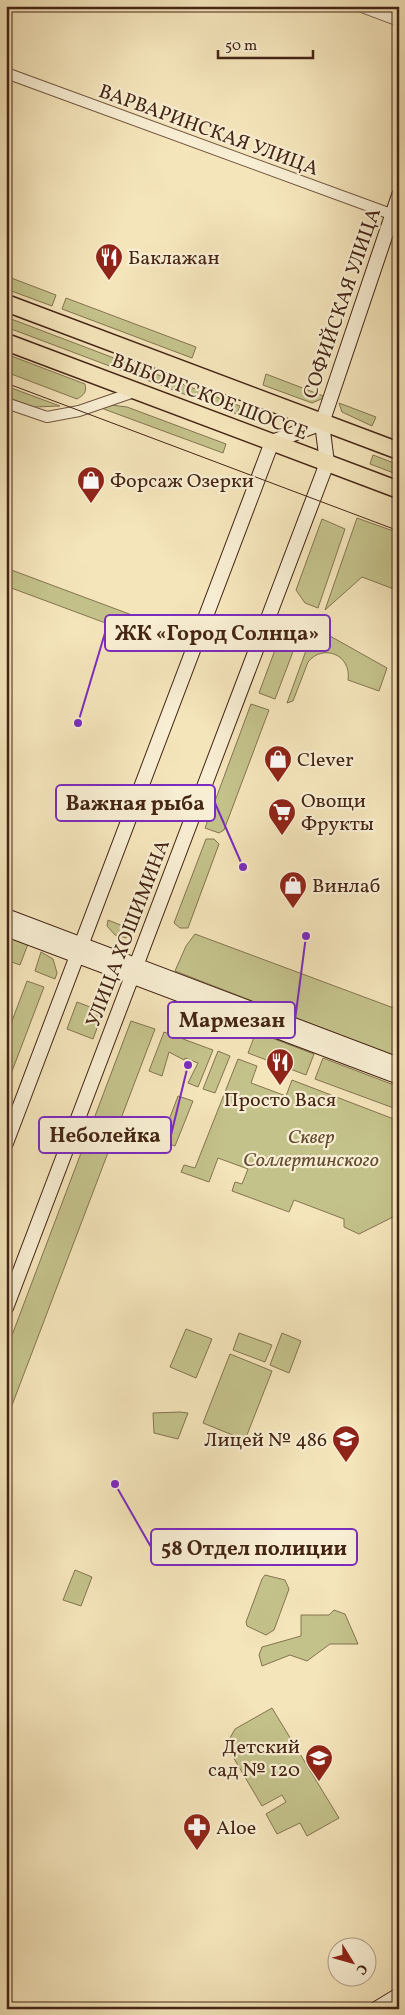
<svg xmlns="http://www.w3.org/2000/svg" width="405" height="2015" font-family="Vollkorn,serif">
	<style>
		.green { fill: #c4c28b; stroke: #847450 }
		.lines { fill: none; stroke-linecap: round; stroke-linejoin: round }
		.street-casing { stroke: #70553e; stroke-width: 12 }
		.secondary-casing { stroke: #442515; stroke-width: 16 }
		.primary-casing { stroke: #442515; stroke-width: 19 }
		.street { stroke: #f8eed3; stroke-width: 10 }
		.secondary { stroke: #f8eed3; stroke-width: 14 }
		.primary { stroke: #f5e5bb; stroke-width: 16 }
		.tram { stroke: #442515; stroke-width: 1 }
		.labels { text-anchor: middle; stroke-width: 4.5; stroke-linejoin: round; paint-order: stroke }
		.street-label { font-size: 20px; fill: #442515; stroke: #f8eed3 }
		.poi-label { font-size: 20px; fill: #442515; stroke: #f8eed3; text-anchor: start }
		.park-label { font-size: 20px; font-style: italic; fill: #644c32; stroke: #f8eed3 }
		.leader { fill: none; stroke: #7b2cbf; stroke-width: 2 }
		.callout-dot { fill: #7b2cbf; stroke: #f8eed3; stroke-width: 2 }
		.callout { fill: #f8eed3; stroke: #7b2cbf; stroke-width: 2 }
		.callout-label { font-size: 21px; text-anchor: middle; font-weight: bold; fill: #442515 }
	</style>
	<rect width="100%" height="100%" fill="#f5e5bb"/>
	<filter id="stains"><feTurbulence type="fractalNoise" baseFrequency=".004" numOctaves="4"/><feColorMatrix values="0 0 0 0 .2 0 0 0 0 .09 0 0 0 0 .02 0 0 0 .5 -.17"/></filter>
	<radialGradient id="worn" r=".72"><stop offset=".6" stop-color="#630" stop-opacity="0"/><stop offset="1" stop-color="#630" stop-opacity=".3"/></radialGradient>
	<!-- green -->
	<g class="green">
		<polygon points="6,276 56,295 52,306 6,289"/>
		<polygon points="66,298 196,347 192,358 62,309"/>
		<polygon points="6,317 240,406 237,414 6,327"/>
		<path d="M6,354l79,30c2,8 -1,11 -8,15l-71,-27z"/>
		<polygon points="266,374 326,397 312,403 263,385"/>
		<polygon points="6,386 60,406 34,407 6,397"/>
		<polygon points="339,403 376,417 372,426 342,412"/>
		<polygon points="111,405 127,407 226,444 223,453 101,408"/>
		<polygon points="373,455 399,465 399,475 370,464"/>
		<polygon points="357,518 399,533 399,591 362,577 325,610"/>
		<polygon points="322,519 345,529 318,608 305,603 296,590"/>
		<polygon points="6,568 140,618 135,634 6,586"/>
		<polygon points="290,617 296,617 305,620 275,699 259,693 285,623"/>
		<path d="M316,623l8,4 6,9 57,32 -8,23 -31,-11c4,-25 -25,-37 -40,-18l-15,39 -6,2z"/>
		<polygon points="251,704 269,710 224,830 219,833 205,828"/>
		<polygon points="206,839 214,839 219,844 188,928 180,928 174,923"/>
		<polygon points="108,920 133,930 126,938 115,935 107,926"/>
		<polygon points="195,934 399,1010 399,1058 175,971 186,946"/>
		<polygon points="6,936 28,944 20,965 6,960"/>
		<polygon points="41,952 53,959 57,973 55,979 35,971"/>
		<polygon points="27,981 44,987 6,1087 6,1037"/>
		<polygon points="77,1002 103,1012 93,1039 67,1029"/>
		<polygon points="131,1021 155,1029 6,1421 6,1351"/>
		<polygon points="164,1032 213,1050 198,1087 188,1083 198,1063 185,1058 184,1060 169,1052 162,1076 149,1071"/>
		<polygon points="256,1032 314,1054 306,1075 248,1053"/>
		<polygon points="218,1051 230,1056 215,1093 203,1089"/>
		<polygon points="323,1058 399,1087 399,1110 315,1079"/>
		<polygon points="238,1059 257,1066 251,1083 286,1096 292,1080 399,1121 399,1214 359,1234 344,1227 344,1219 294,1200 289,1212 232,1191 235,1182 242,1184 248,1169 218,1158 209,1182 181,1172 184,1165 195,1168"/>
		<polygon points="178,1096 193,1101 175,1146 161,1141"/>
		<polygon points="186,1329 212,1339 196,1378 170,1367"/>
		<polygon points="239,1333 272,1345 265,1362 233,1350"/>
		<polygon points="282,1333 301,1341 289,1373 270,1365"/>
		<polygon points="230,1354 272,1371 245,1440 203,1423"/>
		<polygon points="180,1412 188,1413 178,1439 154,1433 153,1413"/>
		<polygon points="75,1570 92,1577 81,1606 63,1600"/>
		<polygon points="265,1575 285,1580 289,1589 274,1630 266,1635 247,1626 246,1622 262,1579"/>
		<polygon points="334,1610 345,1614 358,1644 330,1644 307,1661 290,1655 262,1666 259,1655 262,1647 301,1636 301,1615 329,1615"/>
		<polygon points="272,1708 339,1818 307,1836 300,1823 277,1834 266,1814 286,1802 282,1795 262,1806 226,1745 235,1729"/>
	</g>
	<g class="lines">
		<!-- street casing -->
		<g class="street-casing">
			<g id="street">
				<polyline points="359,6 399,21"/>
				<polyline points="6,73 399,217"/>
				<polyline points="6,403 47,417 79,411 137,391"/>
			</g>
		</g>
		<!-- secondary casing -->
		<g class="secondary-casing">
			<g id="secondary">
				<polyline points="6,916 399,1065"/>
				<polyline points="6,929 399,1077"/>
				<polyline points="6,1143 272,442 322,423"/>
				<polyline points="6,1308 327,463 322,423 399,195"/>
				<polyline points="376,2009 399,1995"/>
			</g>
		</g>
		<!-- primary casing -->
		<g class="primary-casing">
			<g id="primary">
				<polyline points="6,303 399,451"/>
				<polyline points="6,342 399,490"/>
			</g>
		</g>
		<!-- street -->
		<use href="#street" class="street"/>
		<!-- secondary -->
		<use href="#secondary" class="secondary"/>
		<!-- primary -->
		<use href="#primary" class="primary"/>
		<!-- tram -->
		<polyline class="tram" points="6,383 399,531"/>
	</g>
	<!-- icons -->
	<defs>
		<g id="restaurant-pin" transform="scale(1.4375)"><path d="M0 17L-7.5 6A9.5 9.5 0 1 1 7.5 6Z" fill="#8f2418" stroke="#f8eed3"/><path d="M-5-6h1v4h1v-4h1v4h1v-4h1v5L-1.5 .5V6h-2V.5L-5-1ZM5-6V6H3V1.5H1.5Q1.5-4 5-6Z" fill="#fff"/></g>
		<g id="shop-pin" transform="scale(1.4375)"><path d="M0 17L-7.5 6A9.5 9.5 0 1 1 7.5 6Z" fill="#8f2418" stroke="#f8eed3"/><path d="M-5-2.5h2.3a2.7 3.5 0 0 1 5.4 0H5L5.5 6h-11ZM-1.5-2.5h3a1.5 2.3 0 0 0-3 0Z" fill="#fff"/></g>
		<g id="supermarket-pin" transform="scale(1.4375)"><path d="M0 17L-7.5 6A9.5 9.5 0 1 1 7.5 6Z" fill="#8f2418" stroke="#f8eed3"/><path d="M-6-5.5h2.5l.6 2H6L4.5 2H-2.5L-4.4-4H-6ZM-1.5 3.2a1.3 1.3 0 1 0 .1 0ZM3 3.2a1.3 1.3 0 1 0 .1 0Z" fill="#fff"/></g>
		<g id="school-pin" transform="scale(1.4375)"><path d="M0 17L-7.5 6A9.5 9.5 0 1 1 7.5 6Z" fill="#8f2418" stroke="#f8eed3"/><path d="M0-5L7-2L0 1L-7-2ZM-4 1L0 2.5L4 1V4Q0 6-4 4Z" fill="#fff"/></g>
		<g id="pharmacy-pin" transform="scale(1.4375)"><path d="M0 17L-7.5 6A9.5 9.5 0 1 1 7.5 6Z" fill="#8f2418" stroke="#f8eed3"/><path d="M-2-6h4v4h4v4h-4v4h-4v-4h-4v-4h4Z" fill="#fff"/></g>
	</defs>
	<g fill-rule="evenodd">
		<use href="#restaurant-pin" x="109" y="257"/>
		<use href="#shop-pin" x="91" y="480"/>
		<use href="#shop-pin" x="278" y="759"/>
		<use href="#supermarket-pin" x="282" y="812"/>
		<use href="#shop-pin" x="293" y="885"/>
		<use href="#restaurant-pin" x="280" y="1062"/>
		<use href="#school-pin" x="346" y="1439"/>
		<use href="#school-pin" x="319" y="1758"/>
		<use href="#pharmacy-pin" x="197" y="1827"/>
	</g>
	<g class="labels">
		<!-- street labels -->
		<g class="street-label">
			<text transform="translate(209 129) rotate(20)" y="7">ВАРВАРИНСКАЯ УЛИЦА</text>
			<text transform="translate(341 303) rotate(-71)" y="7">СОФИЙСКАЯ УЛИЦА</text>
			<text transform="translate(210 396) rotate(21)" y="7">ВЫБОРГСКОЕ ШОССЕ</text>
			<text transform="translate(127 933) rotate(-69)" y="7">УЛИЦА ХОШИМИНА</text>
		</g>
		<!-- poi labels -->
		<g class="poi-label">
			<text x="128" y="264">Баклажан</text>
			<text x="110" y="487">Форсаж Озерки</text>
			<text x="297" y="766">Clever</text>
			<text x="301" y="807">Овощи<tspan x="301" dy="23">Фрукты</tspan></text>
			<text x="312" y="892">Винлаб</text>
			<text x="280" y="1106" text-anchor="middle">Просто Вася</text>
			<text x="327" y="1446" text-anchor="end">Лицей № 486</text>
			<text x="300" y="1753" text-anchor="end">Детский<tspan x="300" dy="23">сад № 120</tspan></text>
			<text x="216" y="1834">Aloe</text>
		</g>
		<!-- park labels -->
		<g class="park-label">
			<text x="311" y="1143">Сквер<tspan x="311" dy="23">Соллертинского</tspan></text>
		</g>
	</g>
	<!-- callouts -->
	<path class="leader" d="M78 723L105 633M243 867L215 803M306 936L295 1020M188 1065L171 1135M115 1484L151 1547"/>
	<g class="callout-dot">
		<circle cx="78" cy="723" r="5"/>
		<circle cx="243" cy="867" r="5"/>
		<circle cx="306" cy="936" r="5"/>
		<circle cx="188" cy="1065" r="5"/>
		<circle cx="115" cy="1484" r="5"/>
	</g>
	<g class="callout">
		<rect x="105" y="615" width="225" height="36" rx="5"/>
		<rect x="56" y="785" width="159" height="36" rx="5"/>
		<rect x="168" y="1002" width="127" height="36" rx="5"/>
		<rect x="39" y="1117" width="132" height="36" rx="5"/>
		<rect x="151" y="1529" width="206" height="36" rx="5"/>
	</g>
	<g class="callout-label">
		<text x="217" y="640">ЖК «Город Солнца»</text>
		<text x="135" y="810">Важная рыба</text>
		<text x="232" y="1027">Мармезан</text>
		<text x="105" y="1142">Неболейка</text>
		<text x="254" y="1555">58 Отдел полиции</text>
	</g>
	<!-- margin -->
	<rect width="405" height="2015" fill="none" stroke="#f5e5bb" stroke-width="25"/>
	<rect x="8" y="8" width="390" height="2000" fill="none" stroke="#442515" stroke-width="2.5"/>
	<rect x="12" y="12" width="380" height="1990" fill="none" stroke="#442515"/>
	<!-- north arrow -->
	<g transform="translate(352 1962) rotate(127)"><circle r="24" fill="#f8eed3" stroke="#b09e87"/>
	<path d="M0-4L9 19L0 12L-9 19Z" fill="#8f2418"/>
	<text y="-8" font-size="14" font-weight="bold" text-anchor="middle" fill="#442515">С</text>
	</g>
	<!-- scale -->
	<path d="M218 50v8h95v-8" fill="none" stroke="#442515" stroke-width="2.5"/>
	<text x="225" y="50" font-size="15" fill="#442515" stroke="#f8eed3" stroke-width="4" paint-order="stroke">50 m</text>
	<rect width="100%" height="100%" filter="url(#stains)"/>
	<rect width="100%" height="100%" fill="url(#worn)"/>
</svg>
